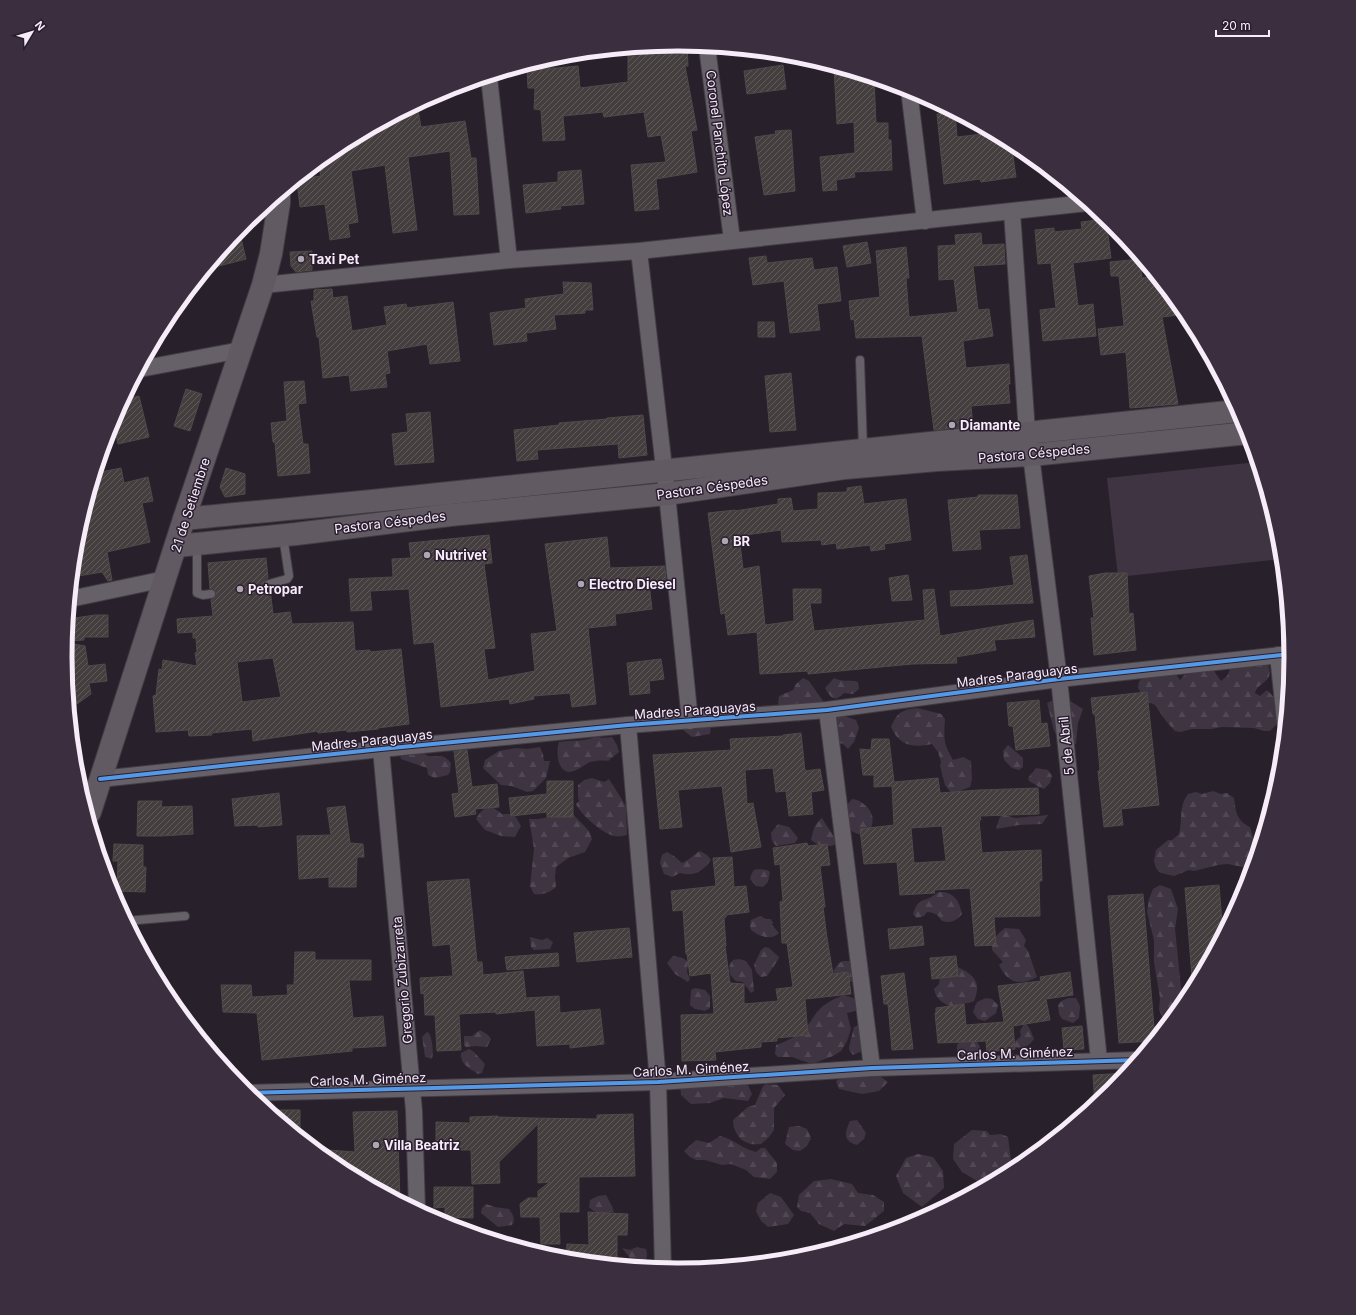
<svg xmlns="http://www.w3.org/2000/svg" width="1356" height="1315" font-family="Inter,sans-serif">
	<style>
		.forest { fill: url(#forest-firs) }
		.garden { fill: #3e3442 }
		.building { fill: url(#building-hatch); stroke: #4f4949; fill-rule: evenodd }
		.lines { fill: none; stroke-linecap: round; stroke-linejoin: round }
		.service-casing { stroke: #423c45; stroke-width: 10 }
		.minor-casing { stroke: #423c45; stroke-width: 18 }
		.secondary-casing { stroke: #423c45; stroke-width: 24 }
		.service { stroke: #666168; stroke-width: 8 }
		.minor { stroke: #666168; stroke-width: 16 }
		.secondary { stroke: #615a63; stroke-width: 22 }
		.cycleway-casing { stroke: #2a1d2f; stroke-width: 6 }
		.cycleway { stroke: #5399e6; stroke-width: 4 }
		.poi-dot { fill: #aea6b1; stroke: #2a1d2f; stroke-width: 1.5 }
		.labels { text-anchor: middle; stroke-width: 3; stroke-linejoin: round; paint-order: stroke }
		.street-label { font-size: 13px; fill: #f6edf9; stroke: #2a1d2f }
		.poi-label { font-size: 13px; font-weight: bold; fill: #f6edf9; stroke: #2a1d2f; text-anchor: start }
		.rim { fill: none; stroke: #f6edf9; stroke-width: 5 }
	</style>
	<defs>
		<pattern id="forest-firs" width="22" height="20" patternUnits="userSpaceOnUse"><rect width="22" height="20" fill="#3e3442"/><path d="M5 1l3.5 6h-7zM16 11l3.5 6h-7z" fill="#514855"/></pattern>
		<pattern id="building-hatch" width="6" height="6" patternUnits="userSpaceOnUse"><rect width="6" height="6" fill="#443e3f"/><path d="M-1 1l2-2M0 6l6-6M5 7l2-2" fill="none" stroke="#605a5c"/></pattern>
	</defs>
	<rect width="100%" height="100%" fill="#28212b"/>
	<!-- forest -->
	<g class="forest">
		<path d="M1267,662c9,22 -8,18 -12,31l5,3 7,-6 9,9 2,24 -8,8h-6l-10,-3 -32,-1 -11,2h-19l-12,3 -5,-1 -9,-10 -11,-16 -9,-4 -8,-13 1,-6 6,-9h30l5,7 7,-8 21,-7 6,6 7,10 6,-5 4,-9z"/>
		<path d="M803,678l6,3 14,20c-2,12 -14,17 -25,21l-15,-12 -5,-7 1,-7 14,-6 3,-6z"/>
		<path d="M834,678c10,5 16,1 24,4l1,7 -6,5 -9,-1c-10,10 -13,5 -19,-5z"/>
		<polygon points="1062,696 1083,709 1078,723 1076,744 1063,743 1054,731 1047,703"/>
		<path d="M917,708l24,6 4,5c-1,20 -2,24 8,41l10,-3 8,4 1,18 -2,8 -18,7 -7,-9 -5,-19 1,-4 -3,-10 -6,-8c-19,4 -33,2 -41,-17 6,-14 10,-17 26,-19z"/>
		<polygon points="698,711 702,712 711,724 710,734 692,737 682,729 688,714"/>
		<polygon points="835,713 856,720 859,728 854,742 848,749 843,744 835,742"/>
		<path d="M597,736l5,2 10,-1 5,8 2,7 -11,9c-4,-1 -14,0 -18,1 -10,5 -23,19 -31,1 -2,-7 -2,-15 0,-21 13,-2 26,0 38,-6z"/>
		<path d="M417,744c2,4 5,9 9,11 11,5 14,-5 25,8l-1,9 -2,3 -13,3 -7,-3 -1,-7 -26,-9 -3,-13z"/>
		<polygon points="1008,745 1023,758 1023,767 1019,770 1012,768 1004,760 1003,751"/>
		<polygon points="540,747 543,754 544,761 550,761 546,778 533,791 527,792 512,786 501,785 483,768 485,760 499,751 516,748 527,749"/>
		<polygon points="1036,768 1048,770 1052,776 1050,783 1044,789 1039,787 1029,781 1028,778"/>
		<path d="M592,778l12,4 5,-3 17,27 1,29c-4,1 -9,2 -13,1 -12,-3 -33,-21 -38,-32l3,-3 -1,-4v-12l6,-5z"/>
		<path d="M1213,791l8,3 6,-1 7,5c2,14 2,22 16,29 5,16 6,25 -2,41l-20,-4 -10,1 -24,6 -5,-1 -15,6 -9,-2 -6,-2 -3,-4 -2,-7 2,-11 12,-10h4l7,-6c4,-14 -1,-27 9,-40l8,-2 6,2z"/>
		<path d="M852,799c8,0 18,9 20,16 2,6 -1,15 -4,20 -10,0 -15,-2 -22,-9l1,-21z"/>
		<path d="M491,806l11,8h12l7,12 -6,11 -14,-1 -16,-6 -9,-11c4,-7 7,-10 15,-13z"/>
		<path d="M571,812l18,19 3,8 -7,13 -17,6 -12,9 -1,10 1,10c-7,6 -13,8 -22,7l-4,-8 4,-37 -5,-30c17,1 26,-5 42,-7z"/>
		<polygon points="1002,814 1015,818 1048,815 1042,824 1019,825 996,829 999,819"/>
		<path d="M822,818c5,9 11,16 16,25 -9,6 -19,3 -27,-3 2,-9 3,-16 11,-22z"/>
		<polygon points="778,824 789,827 798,838 795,843 776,846 772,841 771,833"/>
		<path d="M700,851l7,4 4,5c-8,11 -16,17 -31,13l-8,4 -8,-3 -4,-11 2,-8 5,-3 7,4 8,7c7,-3 11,-8 18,-12z"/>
		<polygon points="759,869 767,870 770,872 768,882 763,887 756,886 750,879 751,875 754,870"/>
		<polygon points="1160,885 1171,889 1178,909 1175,929 1181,988 1184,1000 1183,1004 1170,1020 1165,1021 1162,1016 1159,1010 1160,998 1154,962 1154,940 1147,912 1149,899 1153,889"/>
		<path d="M939,892c15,0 20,8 23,22 -4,6 -14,11 -21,6 -2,-2 -2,-4 -4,-5 -3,-2 -7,-3 -10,-3l-3,4 -7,2 -4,-4c4,-10 4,-12 14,-15 4,-1 8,-5 12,-7z"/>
		<path d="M760,916l6,3h5l2,4 -1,2 7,8c-8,8 -20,3 -28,-3l-1,-4 1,-6z"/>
		<path d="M1005,928l14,1 7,11 -2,6 4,5 9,26c-18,10 -30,5 -38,-12l4,-3 -11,-12c0,-11 5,-16 13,-22z"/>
		<polygon points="530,937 542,940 547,938 553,942 550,949 534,950 531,947"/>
		<polygon points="765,947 769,948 779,957 778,960 767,976 761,977 756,972 754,965 761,950"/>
		<polygon points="673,956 683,958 688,962 687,972 690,979 688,982 675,974 667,963"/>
		<path d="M739,959l7,2 6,9 2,21 -3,2 -8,-11 -7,-1c-6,-5 -8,-9 -6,-17l3,-4z"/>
		<polygon points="843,961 850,961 859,968 856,980 845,984 841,982 833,971 839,963"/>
		<path d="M955,966c17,7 28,15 19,35 -7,3 -13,2 -20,6 -9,-2 -18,-7 -20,-18l5,-5 1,-8z"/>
		<polygon points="695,988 705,990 710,996 710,1008 705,1011 695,1009 690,1005 691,990"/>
		<path d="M844,995l12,4 3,11 -12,3 4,16 -4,12 -6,10 -8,5 -21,8 -20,-7h-14l-3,-3 1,-9c11,-4 23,-9 31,-19 4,-4 7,-11 11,-15 5,-7 18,-13 26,-16z"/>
		<polygon points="986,998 992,999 998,1005 996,1013 985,1021 978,1019 973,1012 977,1002"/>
		<path d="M1076,998l4,8 -1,12 -6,5 -11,-4 -3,-5 -1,-9c5,-7 10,-7 18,-7z"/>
		<path d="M1025,1022l5,7 4,10c-6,8 -11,11 -20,8l-2,-3 9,-8 -1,-5z"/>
		<polygon points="861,1024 865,1050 853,1055 849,1050 849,1047 854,1027"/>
		<polygon points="480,1030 488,1035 491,1039 487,1047 476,1046 466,1047 464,1045 464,1036 472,1036"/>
		<path d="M427,1032l2,1c3,5 5,20 3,26l-7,-2c-1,-7 -2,-14 -3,-20z"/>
		<polygon points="961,1040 976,1040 980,1047 977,1056 970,1059 963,1056 957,1052 957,1045"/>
		<path d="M469,1049l5,3 11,12 -3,9 -4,1c-9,-6 -18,-10 -17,-21z"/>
		<polygon points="877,1074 888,1082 879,1091 862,1094 839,1089 836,1081 846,1075"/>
		<polygon points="680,1082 747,1083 752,1094 748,1101 724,1098 710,1103 691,1104 681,1095"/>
		<path d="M766,1084l12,1 7,10 -11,13v22l-5,7 -8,7c-4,0 -10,1 -13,-1 -10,-3 -15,-14 -15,-23l15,-13 7,-2 8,-19z"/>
		<path d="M857,1120l9,13 -2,6 -7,6c-15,-4 -12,-13 -7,-24z"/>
		<polygon points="800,1126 807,1129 811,1138 807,1146 800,1151 793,1150 785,1144 789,1127"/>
		<path d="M972,1130l15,1 3,4 11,-1 7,3 3,23c-10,13 -15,19 -32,22l-17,-10 -9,-13 1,-15z"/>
		<path d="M720,1136c13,3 23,13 36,16l5,-4h4l12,15v9l-7,7 -16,-2 -8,-7 -15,-6 -9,1 -17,-5h-9l-6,-3 -6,-6 12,-11 13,3z"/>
		<polygon points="918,1154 933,1157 943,1171 944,1188 922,1207 903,1193 896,1176 906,1158"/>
		<polygon points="831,1179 852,1184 858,1193 873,1195 884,1202 884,1211 865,1226 844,1224 834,1231 819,1224 810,1213 801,1211 797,1207 799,1195 814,1181"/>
		<polygon points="770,1193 781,1197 794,1215 788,1224 768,1227 761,1221 756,1211 758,1203"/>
		<path d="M606,1195l6,11 2,6c-10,1 -18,3 -25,-5l1,-7 8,-4z"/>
		<path d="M486,1204l9,3 14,2c4,6 7,10 3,16l-14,2 -17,-14 1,-5z"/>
		<path d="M637,1247l9,2c2,7 1,12 -5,16l-10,-6 -9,-11 8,2z"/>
	</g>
	<!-- garden -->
	<polygon class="garden" points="1257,462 1280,538 1282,559 1118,577 1107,478"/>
	<!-- building -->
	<g class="building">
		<polygon points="678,44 687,45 688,66 685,66 697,130 691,131 697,172 656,179 659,209 635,211 631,165 666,162 661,135 648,137 644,112 604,117 603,112 563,116 565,140 543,141 541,110 534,109 535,88 528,88 527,68 557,68 578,66 580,88 628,82 628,49"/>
		<polygon points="783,65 786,89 747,94 744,71"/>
		<polygon points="834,67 874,79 876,123 888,123 888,140 891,140 892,170 854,172 855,177 836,180 837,190 823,191 820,157 855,153 854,122 837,124"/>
		<polygon points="417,105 421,127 465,121 471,158 476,158 479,214 454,215 450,151 408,157 417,230 393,233 385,165 351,171 358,222 348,224 350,237 330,240 325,204 300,207 297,181 299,179 321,176 318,163 337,147"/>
		<polygon points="955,113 957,137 992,133 1011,143 1016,177 981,182 980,179 944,184 937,114"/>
		<polygon points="791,130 795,191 764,195 755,137 776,134 775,131"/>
		<polygon points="581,170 584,204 560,206 561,209 526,213 523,185 558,182 558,172"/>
		<polygon points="1106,219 1111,258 1073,263 1078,306 1093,304 1096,336 1043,341 1040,310 1056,308 1051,263 1038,264 1035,230 1054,228 1054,232 1082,229 1081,222"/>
		<polygon points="239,230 246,259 207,269 220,254"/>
		<polygon points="981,233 982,245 1004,244 1005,264 973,266 978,310 989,309 993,336 963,341 966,368 1009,364 1010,384 1008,384 1010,403 971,406 973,426 934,430 922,336 856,338 854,319 851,320 849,301 880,297 876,251 906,247 909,278 906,278 909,317 958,312 954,279 939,280 938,246 956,245 955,235"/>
		<polygon points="867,242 871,263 847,267 843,246"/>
		<polygon points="312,251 312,270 296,272 291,266 290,252"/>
		<polygon points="766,256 767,263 812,258 814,270 837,267 841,301 817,304 820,330 790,333 784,281 753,285 749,258"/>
		<polygon points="1140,259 1142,278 1155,276 1186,314 1162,317 1178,404 1130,408 1126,352 1101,355 1098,329 1124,326 1119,276 1111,276 1110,262"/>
		<polygon points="563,282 591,283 593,310 585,310 585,313 554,315 556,329 526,333 527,341 494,345 490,313 526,308 525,299 564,294"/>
		<polygon points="332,289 333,298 347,296 352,331 387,325 384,307 406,304 407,308 453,302 460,361 430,364 427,344 387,351 390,373 385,374 387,387 351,391 349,375 323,378 319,337 317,337 311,301 314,301 314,290"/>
		<polygon points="758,322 774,322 775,337 758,337"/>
		<polygon points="791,373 796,430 770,432 765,376"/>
		<polygon points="304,381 306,403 298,404 303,444 308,444 310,473 278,476 275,442 273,442 271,423 287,421 284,382"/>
		<polygon points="186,389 202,394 190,431 174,426"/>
		<polygon points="139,396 149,437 118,444 113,420 124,400"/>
		<polygon points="430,412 434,462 395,465 392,434 408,432 406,414"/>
		<polygon points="643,415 647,455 619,458 618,444 537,450 538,459 517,461 514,430 559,425 559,423 607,419 607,418"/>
		<polygon points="121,468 124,483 148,477 153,501 142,503 150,542 107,552 112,580 108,581 102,572 78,576 75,556 76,538 96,473"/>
		<polygon points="226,468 245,474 245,494 225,497 220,487"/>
		<polygon points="861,486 864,504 906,499 911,540 884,544 885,549 871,551 870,545 837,549 836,543 822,545 821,540 782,542 781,530 739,536 743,569 759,566 765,625 794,621 793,589 821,589 821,603 810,603 814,631 925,620 923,590 934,589 940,636 1033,620 1035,637 994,640 996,650 956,657 957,663 912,664 808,674 808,671 760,674 757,632 728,635 725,613 721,614 708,513 735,510 735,511 778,504 778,499 791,498 793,511 818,509 818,493 847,492 847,488"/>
		<polygon points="978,495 1017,495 1020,528 979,530 981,549 953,551 948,500 978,497"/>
		<polygon points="489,535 492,563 484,564 495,648 484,649 488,680 535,671 531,634 557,631 545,544 607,537 610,568 665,566 666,581 649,584 652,609 615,614 616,625 588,628 596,704 572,707 570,693 533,696 534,699 510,704 509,699 441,707 434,642 414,644 409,589 370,591 372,610 351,611 349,579 393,577 392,559 411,558 409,543"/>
		<polygon points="1027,555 1033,603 951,606 950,591 976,590 1014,585 1010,557"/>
		<path d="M266,558l2,20 -3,2 -1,5 1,3 5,1 3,25 17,-2 2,12 61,-2 2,29 15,-1v2l31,-3 8,75 -31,4v1l-31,3v-2l-29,3v-2l-65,10 -1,-12 -41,4 1,2 -23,1 -1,-6 -32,2 -3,-36 3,-1 3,-26 3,1 1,-10 34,6 -2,-13 2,-1 -1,-14h-3v-6l-15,1 -1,-14 36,-3 -2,-16 4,-2 1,-4 -1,-4 -5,-1 -2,-26zM273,658l8,39 -39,5 -5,-40z"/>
		<polygon points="1105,573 1127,573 1129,614 1133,613 1136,650 1094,655 1091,618 1094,618 1089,576"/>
		<polygon points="908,575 912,600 892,601 889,578"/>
		<polygon points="95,615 108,615 108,637 84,637 84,640 66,641 68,619"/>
		<polygon points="68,643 85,646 88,666 105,664 107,681 89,683 91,694 77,704"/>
		<polygon points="661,659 664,679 649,681 650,693 630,695 627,663"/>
		<polygon points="1147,692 1159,805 1121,809 1123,825 1104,827 1098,771 1100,770 1095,714 1093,714 1091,698"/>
		<polygon points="1039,700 1041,724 1047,723 1050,746 1016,750 1013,726 1009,726 1007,703"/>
		<polygon points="801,733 805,771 820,769 824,790 811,792 813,814 789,816 786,791 776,792 773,768 745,770 747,804 753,803 761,847 731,852 722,786 678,790 682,827 660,829 653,755 731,750 730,739 783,736 783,735"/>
		<path d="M872,739h17l5,43 44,-4 2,15 39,-3 59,-2 1,26 -59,2 1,4h-2l3,33 14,-1 45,-2 1,31h-3l1,35 -46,1 2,28 -21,1 -5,-58 -36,2 1,3 -35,2 -3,-33 -33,2 -4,-35 34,-4 -2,-39 -18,1v-12h-11l-3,-26 11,1zM942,826l4,35 -32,2 -3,-35z"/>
		<polygon points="467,750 472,787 497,784 499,807 475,809 476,814 455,817 452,794 459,793 454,751"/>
		<polygon points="547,781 573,781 573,817 547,817 547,812 511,816 509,798 547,794"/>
		<polygon points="279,793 282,825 258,827 258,825 235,826 232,799"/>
		<polygon points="138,801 162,801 161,807 192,806 193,834 161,836 137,836"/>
		<polygon points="345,806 350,843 363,844 364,857 357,857 356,887 329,887 329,877 299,879 297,836 331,835 327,808"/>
		<polygon points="807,843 808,846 827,844 830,865 820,866 825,907 823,907 827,938 833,974 848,972 851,994 805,999 808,1035 777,1038 777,1041 761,1042 761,1047 715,1052 716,1060 682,1061 681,1015 714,1014 711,973 690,976 687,954 686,954 683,910 673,911 671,891 716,886 713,858 732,857 734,887 746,886 749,912 726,915 726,917 724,918 726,946 725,946 730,983 744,984 744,1004 778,1001 776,989 793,987 787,943 782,943 780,902 783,901 780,864 775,865 773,848"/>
		<polygon points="114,844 143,845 143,867 146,867 145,892 117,891 118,861 113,861"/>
		<polygon points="469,879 477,962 482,962 483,975 523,971 526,998 559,996 560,1013 600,1009 604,1044 570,1048 570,1044 537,1046 535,1010 496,1014 496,1012 459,1014 461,1050 437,1051 435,1015 425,1015 424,993 421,994 420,978 453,976 450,944 433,946 427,882"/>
		<polygon points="1219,885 1223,934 1193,990 1185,888"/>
		<polygon points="1143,894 1155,1039 1153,1041 1119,1043 1108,896"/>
		<polygon points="922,926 924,945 890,949 888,929"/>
		<polygon points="629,928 632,957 577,962 574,933"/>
		<polygon points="295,952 315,952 315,960 371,960 371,980 349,980 353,1018 383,1016 386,1046 352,1048 352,1051 262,1060 257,1013 223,1012 221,985 251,985 252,997 288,995 287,985 294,985"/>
		<polygon points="558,953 559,966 507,970 505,957"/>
		<polygon points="956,956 958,976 932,979 930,958"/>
		<polygon points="1070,972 1073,995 1046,999 1050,1020 1013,1026 1015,1049 987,1052 986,1041 938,1043 935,1013 936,1013 936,1008 964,1004 966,1025 1004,1022 998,986 1041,981 1040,977"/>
		<polygon points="904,973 913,1049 892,1050 888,1004 884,1004 881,976"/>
		<polygon points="1082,1026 1084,1049 1064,1050 1062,1028"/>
		<polygon points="1127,1073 1112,1091 1095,1105 1093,1075"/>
		<polygon points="267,1110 300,1110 300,1137"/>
		<polygon points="397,1111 400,1201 337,1167 315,1149 355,1152 353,1112"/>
		<polygon points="633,1114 635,1176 579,1177 579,1212 559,1212 560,1244 541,1244 540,1217 521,1217 520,1204 528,1198 538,1198 538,1191 550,1182 538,1183 538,1124 499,1162 500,1183 472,1184 471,1150 436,1150 436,1122 470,1123 470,1117 498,1116 498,1117 532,1118 597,1119 597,1115"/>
		<polygon points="434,1187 473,1187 473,1218 445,1217 445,1207 434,1208"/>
		<polygon points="588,1212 628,1214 627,1235 617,1235 617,1265 566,1260 567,1244 589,1245"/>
	</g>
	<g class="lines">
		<!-- service casing -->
		<g class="service-casing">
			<g id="service">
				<polyline points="860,360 863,448"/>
				<polyline points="197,545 197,593 203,595 211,594"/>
				<polyline points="269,584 287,579 289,576 283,536"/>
				<polyline points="126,921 185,916"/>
			</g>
		</g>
		<!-- minor casing -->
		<g class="minor-casing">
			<g id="minor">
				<polyline points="707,47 732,240"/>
				<polyline points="489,77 509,260"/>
				<polyline points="909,90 925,221"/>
				<polyline points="1012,212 1027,432 1031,455 1059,679 1099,1060"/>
				<polyline points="639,251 667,494 690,721"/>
				<polyline points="263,285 509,260 639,251 1087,203"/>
				<polyline points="140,369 241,350"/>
				<polyline points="70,599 165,579"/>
				<polyline points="1278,655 1285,722"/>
				<polyline points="827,710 872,1068"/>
				<polyline points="628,725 658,1082 663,1269"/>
				<polyline points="381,749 414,1111 417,1210"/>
				<polyline points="100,779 381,749 628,725 827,710 1059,679 1291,654"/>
				<polyline points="246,1093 658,1082 872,1068 1138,1060"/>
			</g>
		</g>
		<!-- secondary casing -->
		<g class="secondary-casing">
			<g id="secondary">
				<path d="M184,519c89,-9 177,-16 265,-26 263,-27 526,-55 789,-82"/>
				<polyline points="177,546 296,534 450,515 667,494 845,468 937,460 1031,455 1248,433"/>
				<polyline points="87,813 90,812 184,519 263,285 271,254 279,203 279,195"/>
			</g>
		</g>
		<!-- service -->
		<use href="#service" class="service"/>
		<!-- minor -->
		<use href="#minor" class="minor"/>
		<!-- secondary -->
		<use href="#secondary" class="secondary"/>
		<!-- cycleway casing -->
		<g class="cycleway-casing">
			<g id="cycleway">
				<polyline points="100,779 381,749 628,725 827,710 1059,679 1291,654"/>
				<polyline points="246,1093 658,1082 872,1068 1138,1060"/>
			</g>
		</g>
		<!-- cycleway -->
		<use href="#cycleway" class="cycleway"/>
	</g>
	<!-- markers -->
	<g class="poi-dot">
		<circle cx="301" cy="259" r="4"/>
		<circle cx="952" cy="425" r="4"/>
		<circle cx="725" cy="541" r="4"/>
		<circle cx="427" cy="555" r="4"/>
		<circle cx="581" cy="584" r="4"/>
		<circle cx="240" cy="589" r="4"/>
		<circle cx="376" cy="1145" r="4"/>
	</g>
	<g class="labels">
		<!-- street labels -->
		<g class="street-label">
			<text transform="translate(720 143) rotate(83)" y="5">Coronel Panchito López</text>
			<text transform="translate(1034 453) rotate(-5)" y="5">Pastora Céspedes</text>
			<text transform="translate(712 487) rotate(-8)" y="5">Pastora Céspedes</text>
			<text transform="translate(190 505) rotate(-72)" y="5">21 de Setiembre</text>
			<text transform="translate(390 522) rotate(-7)" y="5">Pastora Céspedes</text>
			<text transform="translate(1017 675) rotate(-7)" y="5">Madres Paraguayas</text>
			<text transform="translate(695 710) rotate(-4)" y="5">Madres Paraguayas</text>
			<text transform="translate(372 740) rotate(-6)" y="5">Madres Paraguayas</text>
			<text transform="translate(1066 746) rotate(-96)" y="5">5 de Abril</text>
			<text transform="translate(402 980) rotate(-95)" y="5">Gregorio Zubizarreta</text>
			<text transform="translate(1015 1053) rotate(-2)" y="5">Carlos M. Giménez</text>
			<text transform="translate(691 1069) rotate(-3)" y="5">Carlos M. Giménez</text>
			<text transform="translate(368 1079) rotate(-2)" y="5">Carlos M. Giménez</text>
		</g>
		<!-- poi labels -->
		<g class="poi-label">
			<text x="309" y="264">Taxi Pet</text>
			<text x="960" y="430">Diamante</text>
			<text x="733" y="546">BR</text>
			<text x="435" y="560">Nutrivet</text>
			<text x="589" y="589">Electro Diesel</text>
			<text x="248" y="594">Petropar</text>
			<text x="384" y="1150">Villa Beatriz</text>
		</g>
	</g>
	<!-- crop -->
	<path d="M0 0H1356V1315H0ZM72 657a606 606 0 1 1 1212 0a606 606 0 1 1-1212 0Z" fill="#3a2e3f" fill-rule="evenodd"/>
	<path class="rim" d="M72 657a606 606 0 1 1 1212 0a606 606 0 1 1-1212 0Z"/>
	<!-- north arrow -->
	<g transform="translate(32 32) rotate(52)" stroke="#2a1d2f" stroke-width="3" paint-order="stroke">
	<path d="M0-3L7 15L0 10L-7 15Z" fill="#f6edf9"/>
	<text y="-6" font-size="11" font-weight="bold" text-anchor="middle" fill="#f6edf9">N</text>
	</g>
	<!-- scale -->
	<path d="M1216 30v6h53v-6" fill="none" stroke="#f6edf9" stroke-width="2"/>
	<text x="1222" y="30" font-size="12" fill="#f6edf9" stroke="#2a1d2f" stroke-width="3" paint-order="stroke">20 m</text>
</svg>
